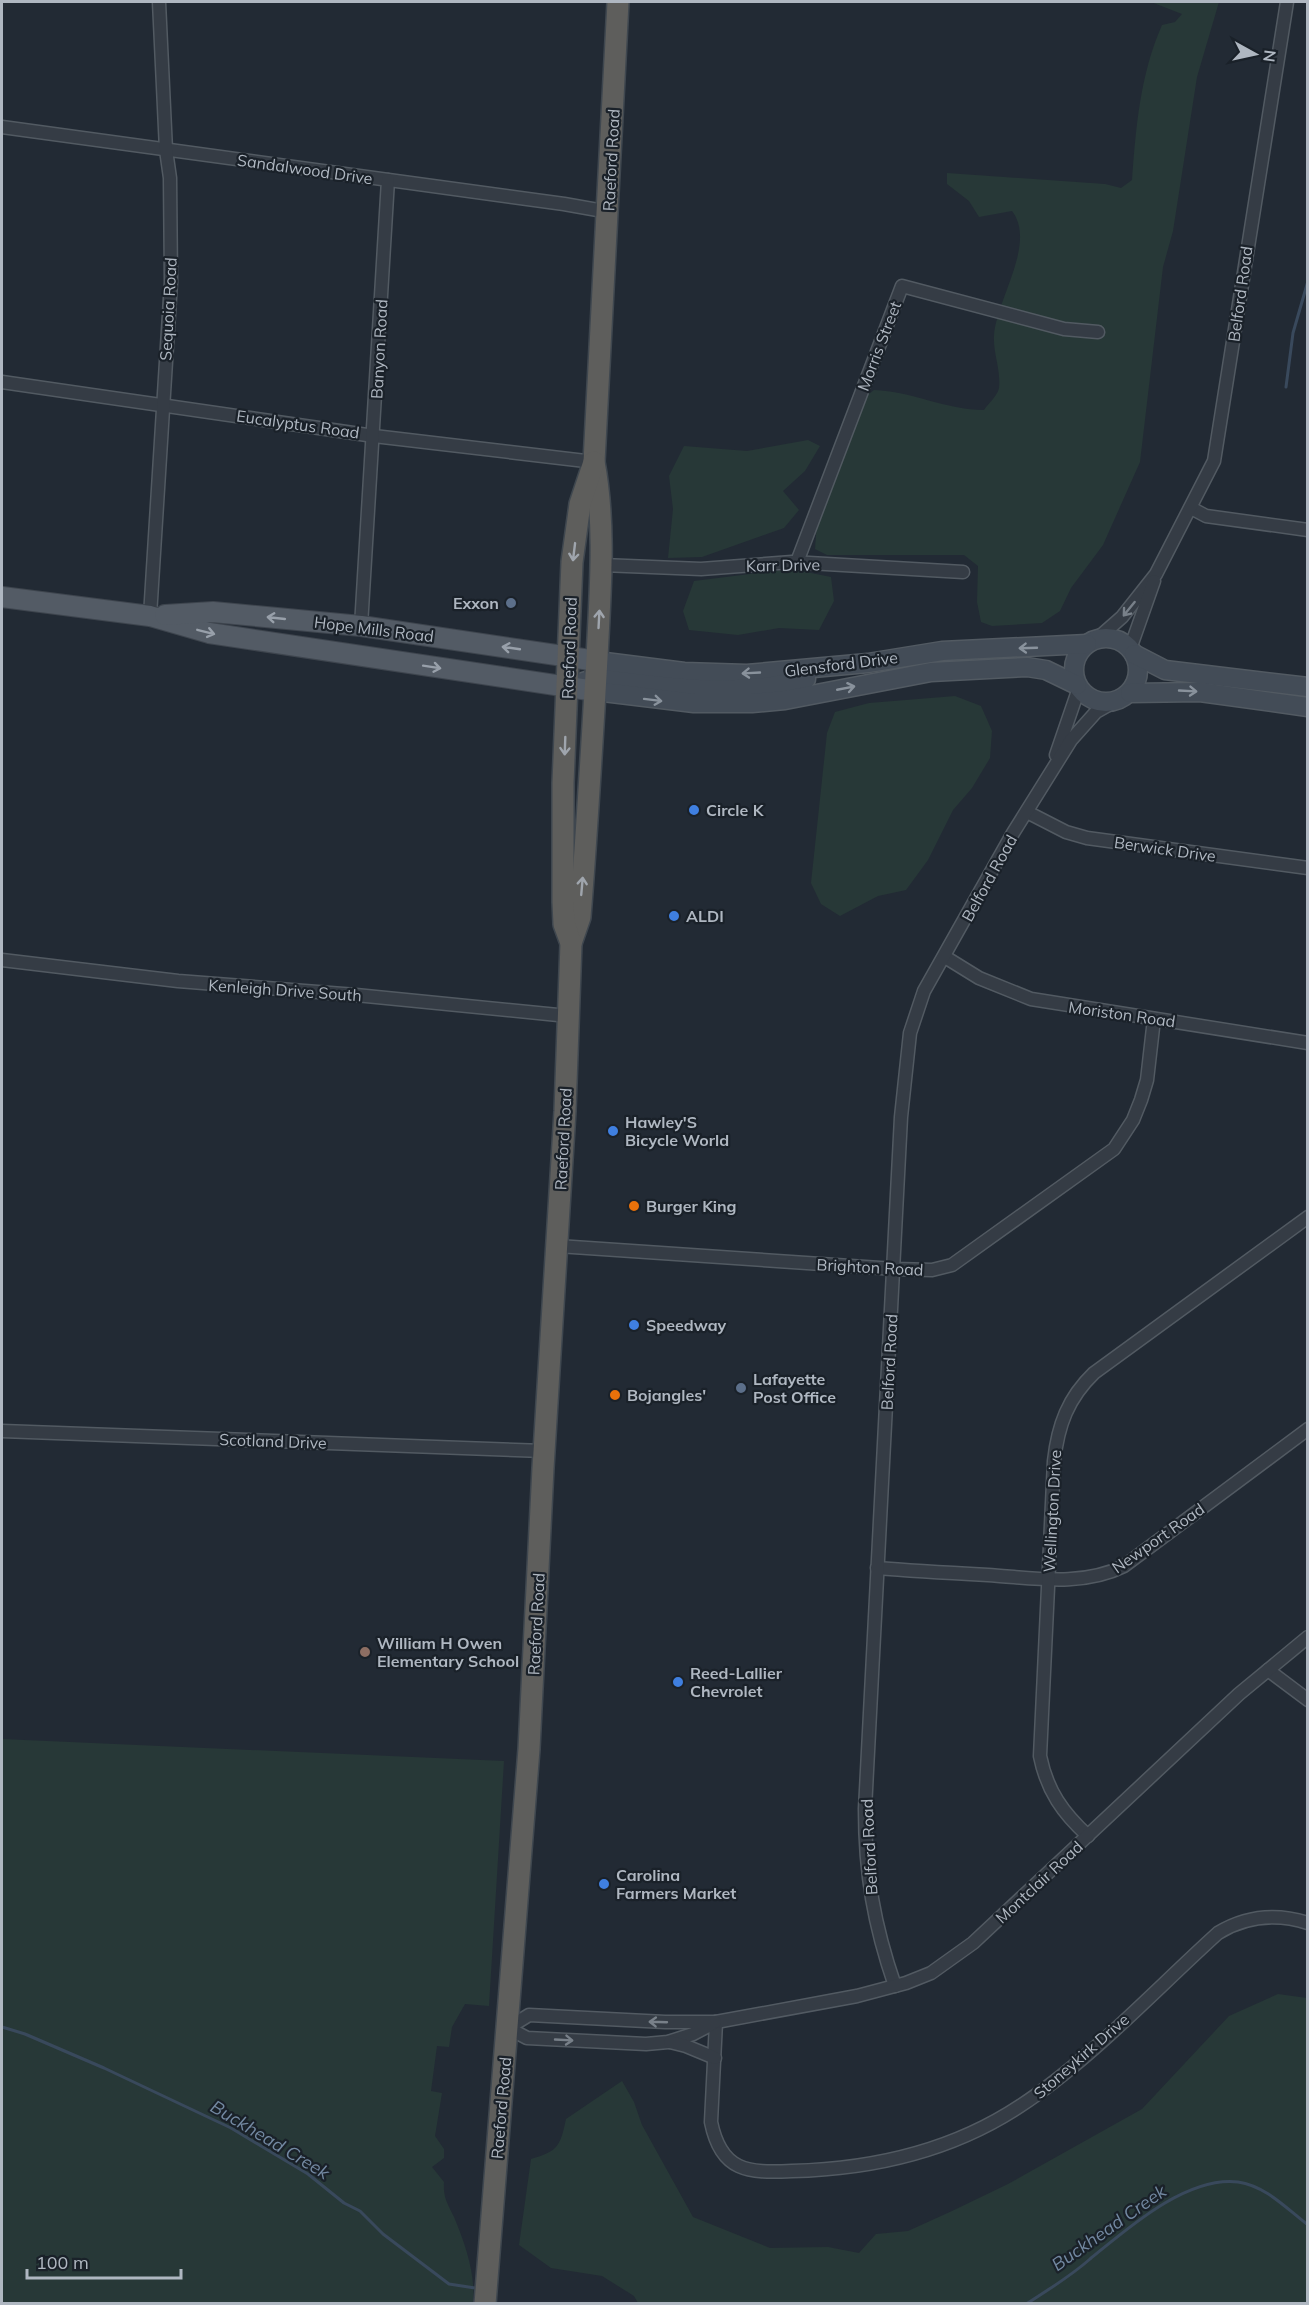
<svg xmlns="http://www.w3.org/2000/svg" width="1309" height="2305" font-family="Mulish,sans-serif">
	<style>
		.green { fill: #273837 }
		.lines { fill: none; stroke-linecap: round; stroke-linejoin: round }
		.stream { stroke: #39495c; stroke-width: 3 }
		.minor-casing { stroke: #525a62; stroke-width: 15 }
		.secondary-casing { stroke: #525a62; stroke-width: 21 }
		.primary-casing { stroke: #3e454e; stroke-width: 22 }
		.trunk-casing { stroke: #3f474f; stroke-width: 24 }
		.minor { stroke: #353c45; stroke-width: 12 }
		.secondary { stroke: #434c57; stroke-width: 18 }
		.primary { stroke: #535b65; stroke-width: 20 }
		.trunk { stroke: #5e5e5c; stroke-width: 21 }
		.oneway { stroke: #9fa5ad }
		.oneway2 { stroke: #788089 }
		.oneway3 { stroke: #98a0aa }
		.oneway4 { stroke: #89929c }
		.service-dot { fill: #5c6f8a; stroke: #1a2129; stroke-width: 2 }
		.shop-dot { fill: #3f7fe0; stroke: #1a2129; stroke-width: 2 }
		.food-dot { fill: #e8710a; stroke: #1a2129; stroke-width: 2 }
		.education-dot { fill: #8d6e63; stroke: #1a2129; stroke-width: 2 }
		.labels { text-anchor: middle; stroke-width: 4.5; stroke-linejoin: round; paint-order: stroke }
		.street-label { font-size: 16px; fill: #afb7c1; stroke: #1a2129 }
		.poi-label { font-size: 16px; font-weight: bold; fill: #afb7c1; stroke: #1a2129; text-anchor: start }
		.water-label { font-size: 18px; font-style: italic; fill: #7389a2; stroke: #1a2129 }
	</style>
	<rect width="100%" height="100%" fill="#222a34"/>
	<!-- green -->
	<g class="green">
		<path d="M1151,2h68l-22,75 -24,154 -10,36 -23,195 -37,83 -32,43 -11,23 -18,12 -50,3 -11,-4 -4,-20 1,-36 -14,-11h-137l-12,-6 2,-27 48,-125 9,-7c37,1 72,20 110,20 4,-6 14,-15 15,-22 2,-18 -6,-35 -5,-52 2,-36 43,-93 18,-125l-33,6 -10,-16 -22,-17v-11l158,11 16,4 11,-8c4,-53 8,-105 30,-155l13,-3 7,-8z"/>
		<polygon points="808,440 820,446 805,471 783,491 799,510 784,528 702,557 668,558 673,509 669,476 684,446 747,451"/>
		<polygon points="791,569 831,577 834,601 819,630 779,628 738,635 689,630 683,611 694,581"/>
		<polygon points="955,696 981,706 992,731 990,758 972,788 953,810 928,860 906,890 878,896 840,916 821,904 811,883 827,733 835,712 869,703"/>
		<path d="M2,1739l502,22 -15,245 -24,-2 -13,23 -3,20 -12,-1 -6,45 11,2 -7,43 9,13v9l-12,9 12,15c-1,15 3,21 10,35 11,26 22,58 19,86h-471z"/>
		<path d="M1278,1994l29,4v305h-669l-4,-7 -32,-20 -51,-8 -32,-23 12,-86c27,-8 29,-12 35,-40l56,-38 12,21 8,23 51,92 77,31 58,-1 31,6 17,-19 32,-3 44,-20 56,-27 134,-75 87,-93z"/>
	</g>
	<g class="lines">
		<!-- stream -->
		<g class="stream">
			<polyline points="1286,387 1293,333 1308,281"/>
			<polyline points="2,2027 25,2034 104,2068 231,2128 308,2174 344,2203 360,2211 383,2234 449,2284 475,2288"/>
			<path d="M1026,2304c22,-14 45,-28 64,-45 37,-30 96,-83 148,-77 28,4 49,27 70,43"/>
		</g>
		<!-- minor casing -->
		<g class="minor-casing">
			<g id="minor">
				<polyline points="2,127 564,204 609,212"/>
				<polyline points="2,382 374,436 594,462"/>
				<polyline points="1191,508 1206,516 1308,530"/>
				<polyline points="797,562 902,286 1064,329 1098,332"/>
				<polyline points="602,565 701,569 792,562 963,572"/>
				<polyline points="150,616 171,282 170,178 166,150 159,2"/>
				<polyline points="361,626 388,180"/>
				<polyline points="1097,639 1122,617 1156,574 1214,461 1287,2"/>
				<polyline points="1130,649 1154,581"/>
				<polyline points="1056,755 1079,688"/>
				<polyline points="1027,812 1066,832 1087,838 1308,868"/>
				<polyline points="945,957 979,978 1031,999 1308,1043"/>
				<polyline points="2,960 178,981 356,995 568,1016"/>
				<polyline points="558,1246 895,1269 932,1270 952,1265 1114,1149 1133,1120 1141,1100 1147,1080 1154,1019"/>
				<polyline points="2,1431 544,1451"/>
				<path d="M877,1568c37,3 74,5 111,7 45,3 94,12 136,-9l184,-137"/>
				<polyline points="1268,1670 1308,1700"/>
				<path d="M1088,1836c-25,-23 -41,-45 -48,-80l14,-295c4,-36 14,-63 40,-88l214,-156"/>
				<path d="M895,1986c-21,-61 -30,-112 -30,-177l36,-692 9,-84 14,-42 89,-158 58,-93 25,-28 16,-9"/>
				<path d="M716,2022l-5,100c10,50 37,51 81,49 80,-2 160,-20 228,-65 69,-45 136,-117 198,-173 28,-17 58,-20 90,-10"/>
				<polyline points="508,2028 527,2038 646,2044 668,2042 693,2034 716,2022 857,1996 906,1983 931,1973 973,1943 1239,1694 1308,1637"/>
				<polyline points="508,2028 529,2015 665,2022 715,2022"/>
				<polyline points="670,2042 686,2046 715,2058"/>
			</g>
		</g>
		<!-- secondary casing -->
		<g class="secondary-casing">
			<g id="secondary">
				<circle cx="1106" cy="670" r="32"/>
				<polyline points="1134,654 1165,670 1308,687"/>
				<polyline points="597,661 684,672 747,674 868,663 942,651 1087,644"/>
				<path d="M583,682l13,-4c70,9 141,20 210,1"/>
				<polyline points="595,691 694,703 752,703 785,700 931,672 1027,667 1046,670 1077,685"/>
				<polyline points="1130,693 1200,692 1308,707"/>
			</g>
		</g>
		<!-- primary casing -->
		<g class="primary-casing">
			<g id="primary">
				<polyline points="2,597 150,616 209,633 595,691"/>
				<polyline points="165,615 213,612 361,626 597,661"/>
			</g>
		</g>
		<!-- trunk casing -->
		<g class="trunk-casing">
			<g id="trunk">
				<path d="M571,943l9,-26c7,-86 12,-173 17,-259 3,-66 9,-131 -3,-196l24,-460"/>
				<polyline points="485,2304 529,1749 543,1468 565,1111 571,943 564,924 563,902 563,783 572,562 580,504 594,462"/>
			</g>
		</g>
		<!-- minor -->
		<use href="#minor" class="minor"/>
		<!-- secondary -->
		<use href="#secondary" class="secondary"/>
		<!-- primary -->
		<use href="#primary" class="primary"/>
		<!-- trunk -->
		<use href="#trunk" class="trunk"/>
	</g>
	<!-- one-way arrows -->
	<defs><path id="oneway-shaft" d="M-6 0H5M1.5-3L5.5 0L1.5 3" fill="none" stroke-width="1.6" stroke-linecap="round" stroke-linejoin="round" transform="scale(1.5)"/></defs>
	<g class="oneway">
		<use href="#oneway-shaft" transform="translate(574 552) rotate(97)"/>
		<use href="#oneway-shaft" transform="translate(599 619) rotate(-87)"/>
		<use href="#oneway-shaft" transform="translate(565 746) rotate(92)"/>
		<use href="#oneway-shaft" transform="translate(582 886) rotate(-85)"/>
	</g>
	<g class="oneway2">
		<use href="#oneway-shaft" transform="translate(1129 609) rotate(129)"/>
		<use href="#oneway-shaft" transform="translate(658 2022) rotate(-178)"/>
		<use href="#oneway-shaft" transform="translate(564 2040) rotate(3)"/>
	</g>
	<g class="oneway3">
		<use href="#oneway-shaft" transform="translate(276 618) rotate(-174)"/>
		<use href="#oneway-shaft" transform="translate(206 632) rotate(14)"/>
		<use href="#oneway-shaft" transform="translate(511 648) rotate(-172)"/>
		<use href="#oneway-shaft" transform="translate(432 667) rotate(9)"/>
	</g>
	<g class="oneway4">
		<use href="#oneway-shaft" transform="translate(1028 648) rotate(178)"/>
		<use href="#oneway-shaft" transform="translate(751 673) rotate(177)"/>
		<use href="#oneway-shaft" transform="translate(846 688) rotate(-11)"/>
		<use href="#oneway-shaft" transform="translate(1188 691) rotate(3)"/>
		<use href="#oneway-shaft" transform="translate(653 700) rotate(7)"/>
	</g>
	<!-- markers -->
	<g class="service-dot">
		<circle cx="511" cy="603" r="6"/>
		<circle cx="741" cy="1388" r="6"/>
	</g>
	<g class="shop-dot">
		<circle cx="694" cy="810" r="6"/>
		<circle cx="674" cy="916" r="6"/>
		<circle cx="613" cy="1131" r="6"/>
		<circle cx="634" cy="1325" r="6"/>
		<circle cx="678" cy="1682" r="6"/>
		<circle cx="604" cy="1884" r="6"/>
	</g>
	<g class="food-dot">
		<circle cx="634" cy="1206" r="6"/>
		<circle cx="615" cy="1395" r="6"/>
	</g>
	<circle class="education-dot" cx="365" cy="1652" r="6"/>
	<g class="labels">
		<!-- street labels -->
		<g class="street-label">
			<text transform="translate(611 160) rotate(-87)" y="6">Raeford Road</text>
			<text transform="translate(305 169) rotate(8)" y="6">Sandalwood Drive</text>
			<text transform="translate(1240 294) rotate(-82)" y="6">Belford Road</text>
			<text transform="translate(168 309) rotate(-87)" y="6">Sequoia Road</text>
			<text transform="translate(879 346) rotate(-69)" y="6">Morris Street</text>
			<text transform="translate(379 349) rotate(-87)" y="6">Banyon Road</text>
			<text transform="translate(298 424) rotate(8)" y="6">Eucalyptus Road</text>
			<text transform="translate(783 565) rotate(-1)" y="6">Karr Drive</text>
			<text transform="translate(374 629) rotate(7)" y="6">Hope Mills Road</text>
			<text transform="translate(569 648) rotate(-88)" y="6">Raeford Road</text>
			<text transform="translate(841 664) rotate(-7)" y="6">Glensford Drive</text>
			<text transform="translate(1165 849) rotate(8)" y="6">Berwick Drive</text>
			<text transform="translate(989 878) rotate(-61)" y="6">Belford Road</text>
			<text transform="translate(285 990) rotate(4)" y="6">Kenleigh Drive South</text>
			<text transform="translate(1122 1014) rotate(8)" y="6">Moriston Road</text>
			<text transform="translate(563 1139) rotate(-87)" y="6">Raeford Road</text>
			<text transform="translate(870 1267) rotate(3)" y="6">Brighton Road</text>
			<text transform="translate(889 1362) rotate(-87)" y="6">Belford Road</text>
			<text transform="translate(273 1441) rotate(2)" y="6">Scotland Drive</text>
			<text transform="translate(1052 1511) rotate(-87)" y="6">Wellington Drive</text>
			<text transform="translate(1158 1538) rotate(-35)" y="6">Newport Road</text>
			<text transform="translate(536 1624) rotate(-87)" y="6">Raeford Road</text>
			<text transform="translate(869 1847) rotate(-93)" y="6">Belford Road</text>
			<text transform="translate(1039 1882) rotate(-43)" y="6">Montclair Road</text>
			<text transform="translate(1081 2056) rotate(-41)" y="6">Stoneykirk Drive</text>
			<text transform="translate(501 2108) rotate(-85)" y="6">Raeford Road</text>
		</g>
		<!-- poi labels -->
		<g class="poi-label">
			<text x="499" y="609" text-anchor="end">Exxon</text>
			<text x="706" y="816">Circle K</text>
			<text x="686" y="922">ALDI</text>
			<text x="625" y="1128">Hawley'S<tspan x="625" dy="18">Bicycle World</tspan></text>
			<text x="646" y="1212">Burger King</text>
			<text x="646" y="1331">Speedway</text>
			<text x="753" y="1385">Lafayette<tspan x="753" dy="18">Post Office</tspan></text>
			<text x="627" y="1401">Bojangles'</text>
			<text x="377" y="1649">William H Owen<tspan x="377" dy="18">Elementary School</tspan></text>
			<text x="690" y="1679">Reed-Lallier<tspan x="690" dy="18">Chevrolet</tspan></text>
			<text x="616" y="1881">Carolina<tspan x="616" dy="18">Farmers Market</tspan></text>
		</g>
		<!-- water labels -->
		<g class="water-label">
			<text transform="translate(270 2140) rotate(31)" y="6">Buckhead Creek</text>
			<text transform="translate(1109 2228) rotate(-35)" y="6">Buckhead Creek</text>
		</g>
	</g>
	<!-- border -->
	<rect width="1309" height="2305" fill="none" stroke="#afb7c1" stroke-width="6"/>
	<!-- north arrow -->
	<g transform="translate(1255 54) rotate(98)" stroke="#1a2129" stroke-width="4.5" paint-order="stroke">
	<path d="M0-4.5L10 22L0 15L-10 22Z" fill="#afb7c1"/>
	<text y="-9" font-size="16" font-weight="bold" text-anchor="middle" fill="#afb7c1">N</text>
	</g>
	<!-- scale -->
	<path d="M27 2269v9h154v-9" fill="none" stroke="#afb7c1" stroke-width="3"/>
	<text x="36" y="2269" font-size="18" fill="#afb7c1" stroke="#1a2129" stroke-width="4.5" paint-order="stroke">100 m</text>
</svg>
